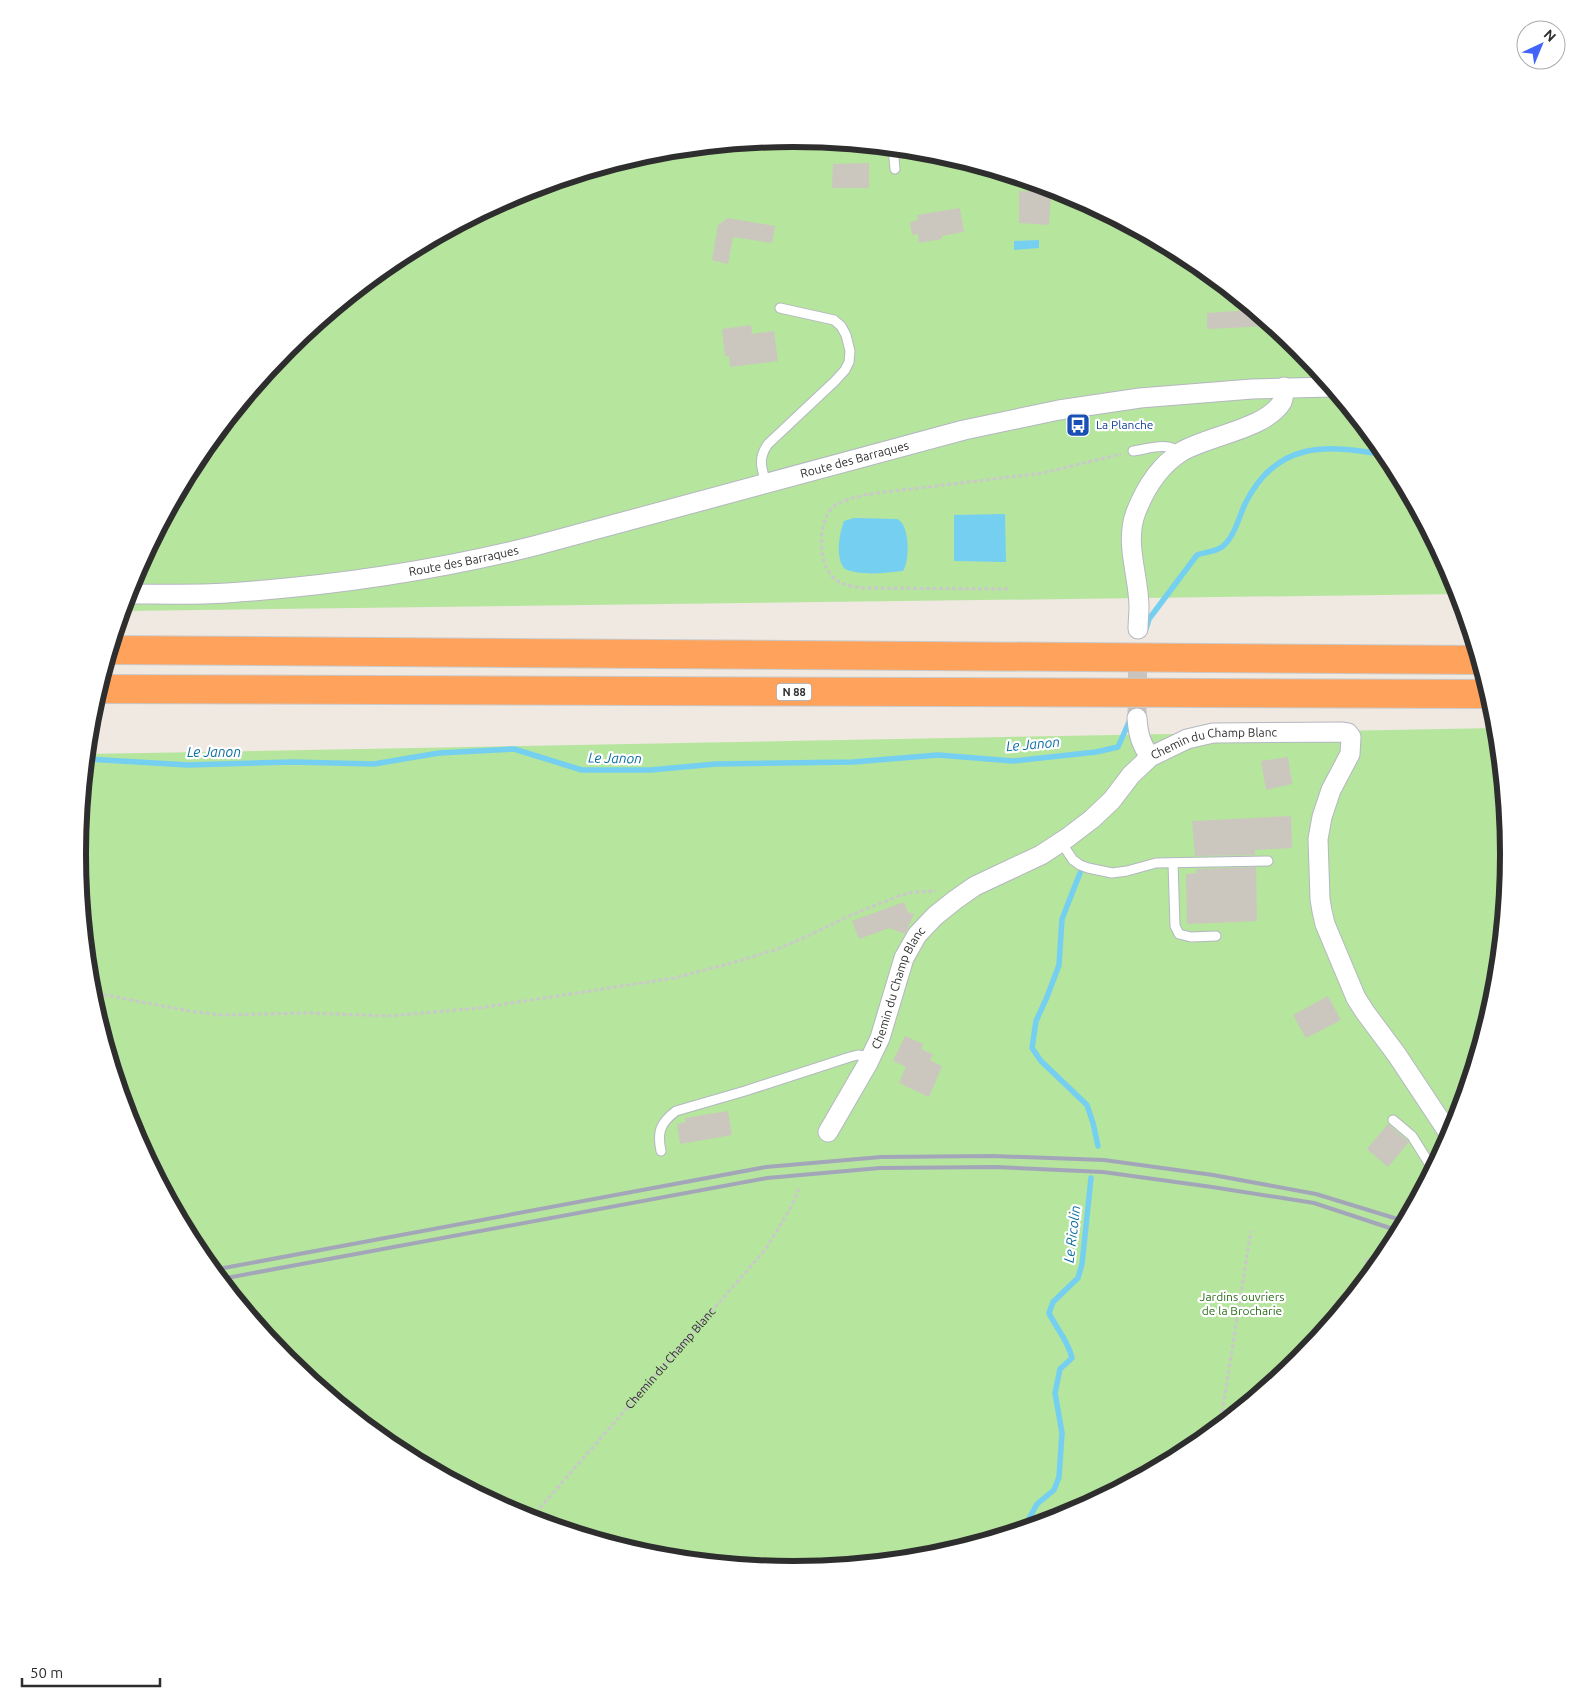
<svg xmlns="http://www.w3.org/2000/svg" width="1586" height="1708" font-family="Ubuntu,sans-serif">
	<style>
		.green { fill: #b6e59e }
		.water { fill: #75cff0 }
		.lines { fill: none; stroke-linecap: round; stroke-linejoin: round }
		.stream { stroke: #75cff0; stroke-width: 5.5 }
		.building { fill: #cbc7bf }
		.street-tunnel { stroke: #c8c4bd; stroke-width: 19; stroke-dasharray: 19 9; stroke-linecap: butt }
		.lane-casing { stroke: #b4b7c1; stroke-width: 11 }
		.street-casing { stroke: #b4b7c1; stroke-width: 21 }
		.highway-casing { stroke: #c9c9c9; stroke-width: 30 }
		.path { stroke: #c9c9c9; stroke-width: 3; stroke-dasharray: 4 2.5; stroke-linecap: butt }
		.lane { stroke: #fff; stroke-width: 9 }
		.street { stroke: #fff; stroke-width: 19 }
		.highway { stroke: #ffa35c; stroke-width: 28 }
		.rail { stroke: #a3a6b8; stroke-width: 4 }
		.labels { text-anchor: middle; stroke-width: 4.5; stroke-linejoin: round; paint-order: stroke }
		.shield { fill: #fff; stroke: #6d6d6d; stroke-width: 1 }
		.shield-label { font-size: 11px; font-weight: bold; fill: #2e2e2e }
		.transit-label { font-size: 12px; fill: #164399; stroke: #fff; text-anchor: start }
		.street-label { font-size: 12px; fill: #2e2e2e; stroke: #fff }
		.park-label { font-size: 12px; fill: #2c6e1b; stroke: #fff }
		.water-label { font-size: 14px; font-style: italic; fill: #0d6fa3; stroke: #fff }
		.rim { fill: none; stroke: #2e2e2e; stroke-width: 6 }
	</style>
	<rect width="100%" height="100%" fill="#efe9e1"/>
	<!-- green -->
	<g class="green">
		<polygon points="793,139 933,152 1067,193 1191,259 1299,348 1388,457 1454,580 1458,594 123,611 132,580 198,456 287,348 396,259 519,193 654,152"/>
		<polygon points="1496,728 1508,854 1495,994 1454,1128 1388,1252 1299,1360 1190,1449 1067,1515 932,1556 793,1569 653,1556 519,1515 395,1449 287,1360 198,1251 132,1128 91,993 78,854 87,754"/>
	</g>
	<!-- water -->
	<g class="water">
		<polygon points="1039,240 1039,248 1014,250 1014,241"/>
		<polygon points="1005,514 1006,562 954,561 954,515"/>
		<path d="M854,518l43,1c13,5 13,42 6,52 -18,2 -42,5 -58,-2 -10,-11 -6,-34 -1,-48z"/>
	</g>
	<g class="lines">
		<!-- stream -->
		<g class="stream">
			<path d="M1146,629l3,-10 48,-64c7,-3 18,-3 25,-8 12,-9 17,-30 23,-43 31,-63 81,-60 141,-49"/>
			<polyline points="87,759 188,765 293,762 374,764 439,753 514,749 582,770 650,770 716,764 853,762 938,755 1013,761 1096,752 1118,747 1129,722"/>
			<polyline points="1080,873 1062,919 1059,965 1047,997 1036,1021 1032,1048 1041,1061 1087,1105 1093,1123 1098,1146"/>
			<path d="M1024,1528l13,-24 17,-14 5,-13 3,-44 -7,-40 5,-24 12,-11c-3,-16 -16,-30 -23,-45l4,-11 25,-24 4,-14 9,-86"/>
		</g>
	</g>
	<!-- building -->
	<g class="building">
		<polygon points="869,163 869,188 832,188 833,164"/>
		<polygon points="1019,191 1051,192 1049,225 1019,223"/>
		<polygon points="960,208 964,232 942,236 942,239 919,243 918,234 912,235 910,222 918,220 917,215"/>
		<polygon points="728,218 775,226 772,243 733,237 728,264 712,260 718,225"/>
		<polygon points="1252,310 1272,326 1207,329 1207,313"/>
		<polygon points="751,325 752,334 774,331 778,361 730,367 729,356 725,356 722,329"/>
		<polygon points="1288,757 1292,784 1266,790 1261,761"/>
		<polygon points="1291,816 1292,848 1255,850 1255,855 1195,856 1192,821"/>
		<polygon points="1256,867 1257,921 1187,924 1186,874 1197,873 1196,869"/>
		<polygon points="904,902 908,912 914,914 905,934 889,928 859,939 852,921"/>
		<polygon points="1328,996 1341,1020 1306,1038 1293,1015"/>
		<polygon points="905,1036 923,1044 921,1049 933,1054 930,1060 942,1066 929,1097 899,1083 906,1067 893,1061"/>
		<polygon points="728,1111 732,1135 680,1144 677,1124 686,1122 685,1118"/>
		<polygon points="1388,1124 1409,1142 1388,1167 1367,1149"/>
	</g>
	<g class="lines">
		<!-- street-tunnel -->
		<polyline class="street-tunnel" points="1137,718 1138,629"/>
		<!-- lane casing -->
		<g class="lane-casing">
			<g id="lane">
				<polyline points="893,148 895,169"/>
				<path d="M1133,451c16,-2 34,-10 47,2"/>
				<path d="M766,483c-5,-16 -8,-25 2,-39l67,-63 10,-11 4,-8 1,-11 -4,-16 -5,-9 -7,-6 -54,-12"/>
				<polyline points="1061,842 1073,860 1080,865 1088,868 1112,873 1127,871 1156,863 1268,861"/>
				<polyline points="1173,863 1175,926 1179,934 1191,937 1216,936"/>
				<polyline points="1393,1120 1412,1136 1432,1168"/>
				<path d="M661,1151c-4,-19 -1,-28 15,-40l69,-20 105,-34 8,-2 13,2"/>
			</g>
		</g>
		<!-- street casing -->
		<g class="street-casing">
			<g id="street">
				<path id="s2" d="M128,594c33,0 66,1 99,-1 103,-7 207,-22 307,-47l430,-116 95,-20 81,-12 112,-9 79,-2"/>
				<path d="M1138,629c0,-7 1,-15 1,-22 0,-31 -15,-64 -3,-95 9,-23 23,-46 45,-60 26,-16 85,-23 101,-50 2,-5 2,-9 2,-15"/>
				<path d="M1137,718c1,16 4,26 13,39"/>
				<path id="s3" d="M828,1132l40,-69 12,-25 24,-80 13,-23 18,-19 20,-16 20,-14 66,-31 26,-17 25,-19 20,-19 19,-25 19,-18 37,-18 26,-6 128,-1 7,1 3,4 -1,17 -19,36 -9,27 -4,22 2,60 2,12 3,13 31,74 9,14 32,43 53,80"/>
			</g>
		</g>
		<!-- highway casing -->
		<g class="highway-casing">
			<g id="highway">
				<polyline points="111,650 1478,660"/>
				<polyline points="99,689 1489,694"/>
			</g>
		</g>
		<!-- path -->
		<g class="path">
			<path d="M1008,589l-146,-1c-12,-2 -23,-3 -31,-13 -13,-15 -13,-54 2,-68 10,-8 24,-10 36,-13l174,-21 78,-19"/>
			<polyline points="91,991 106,995 189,1011 221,1015 308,1013 389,1016 479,1008 674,978 728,964 778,949 810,935 851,915 899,896 914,892 936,891"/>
			<polyline points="1363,1282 1367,1259"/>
			<polyline points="1220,1425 1251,1231"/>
			<path id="s1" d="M531,1518l234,-268 24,-39 10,-22"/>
		</g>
		<!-- lane -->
		<use href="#lane" class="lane"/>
		<!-- street -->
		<use href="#street" class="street"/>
		<!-- highway -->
		<use href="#highway" class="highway"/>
		<!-- rail -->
		<g class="rail">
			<polyline points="213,1270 766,1167 881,1157 993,1156 1104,1160 1213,1175 1316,1194 1404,1221"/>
			<polyline points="221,1279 767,1178 880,1168 996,1167 1103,1172 1212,1187 1314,1203 1399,1231"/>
		</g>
	</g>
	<!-- icons -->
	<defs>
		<g id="bus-square" transform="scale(1.25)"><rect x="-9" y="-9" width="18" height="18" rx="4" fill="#1a4fb4" stroke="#fff"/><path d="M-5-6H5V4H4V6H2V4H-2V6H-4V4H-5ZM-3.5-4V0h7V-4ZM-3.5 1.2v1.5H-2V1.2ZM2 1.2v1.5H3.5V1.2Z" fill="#fff"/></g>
	</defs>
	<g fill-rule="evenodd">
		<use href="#bus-square" x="1078" y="425"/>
	</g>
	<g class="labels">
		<!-- shield labels -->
		<rect class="shield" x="776.5" y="683.5" width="35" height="17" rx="4"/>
		<g class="shield-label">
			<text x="794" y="696">N 88</text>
		</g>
		<!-- transit labels -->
		<g class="transit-label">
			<text x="1096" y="429">La Planche</text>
		</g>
		<!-- street labels -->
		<g class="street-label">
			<text dy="4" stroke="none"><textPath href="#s2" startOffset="742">Route des Barraques</textPath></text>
			<text dy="4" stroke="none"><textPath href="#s2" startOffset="338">Route des Barraques</textPath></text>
			<text dy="4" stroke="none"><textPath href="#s3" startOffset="581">Chemin du Champ Blanc</textPath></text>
			<text dy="4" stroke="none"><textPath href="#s3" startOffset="161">Chemin du Champ Blanc</textPath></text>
			<text dy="4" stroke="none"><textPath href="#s1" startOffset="212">Chemin du Champ Blanc</textPath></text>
		</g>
		<!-- park labels -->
		<g class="park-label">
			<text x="1242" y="1301">Jardins ouvriers<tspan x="1242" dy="14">de la Brocharie</tspan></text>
		</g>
		<!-- water labels -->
		<g class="water-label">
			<text transform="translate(1033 744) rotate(-5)" y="5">Le Janon</text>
			<text x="214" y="757">Le Janon</text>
			<text transform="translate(615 758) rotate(1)" y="5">Le Janon</text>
			<text transform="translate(1072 1234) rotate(-83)" y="5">Le Ricolin</text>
		</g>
	</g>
	<!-- crop -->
	<path d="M0 0H1586V1708H0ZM86 854a707 707 0 1 1 1414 0a707 707 0 1 1-1414 0Z" fill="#fff" fill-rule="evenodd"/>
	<path class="rim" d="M86 854a707 707 0 1 1 1414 0a707 707 0 1 1-1414 0Z"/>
	<!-- north arrow -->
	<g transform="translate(1541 45) rotate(44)"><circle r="24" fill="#ffffff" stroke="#ababab"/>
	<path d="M0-4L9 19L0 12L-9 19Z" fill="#4264fb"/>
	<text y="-8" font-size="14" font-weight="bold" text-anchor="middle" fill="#2e2e2e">N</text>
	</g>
	<!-- scale -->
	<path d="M22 1678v8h138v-8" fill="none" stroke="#2e2e2e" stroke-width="2.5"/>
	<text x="30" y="1678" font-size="15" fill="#2e2e2e" stroke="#ffffff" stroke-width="4" paint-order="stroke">50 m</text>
</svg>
